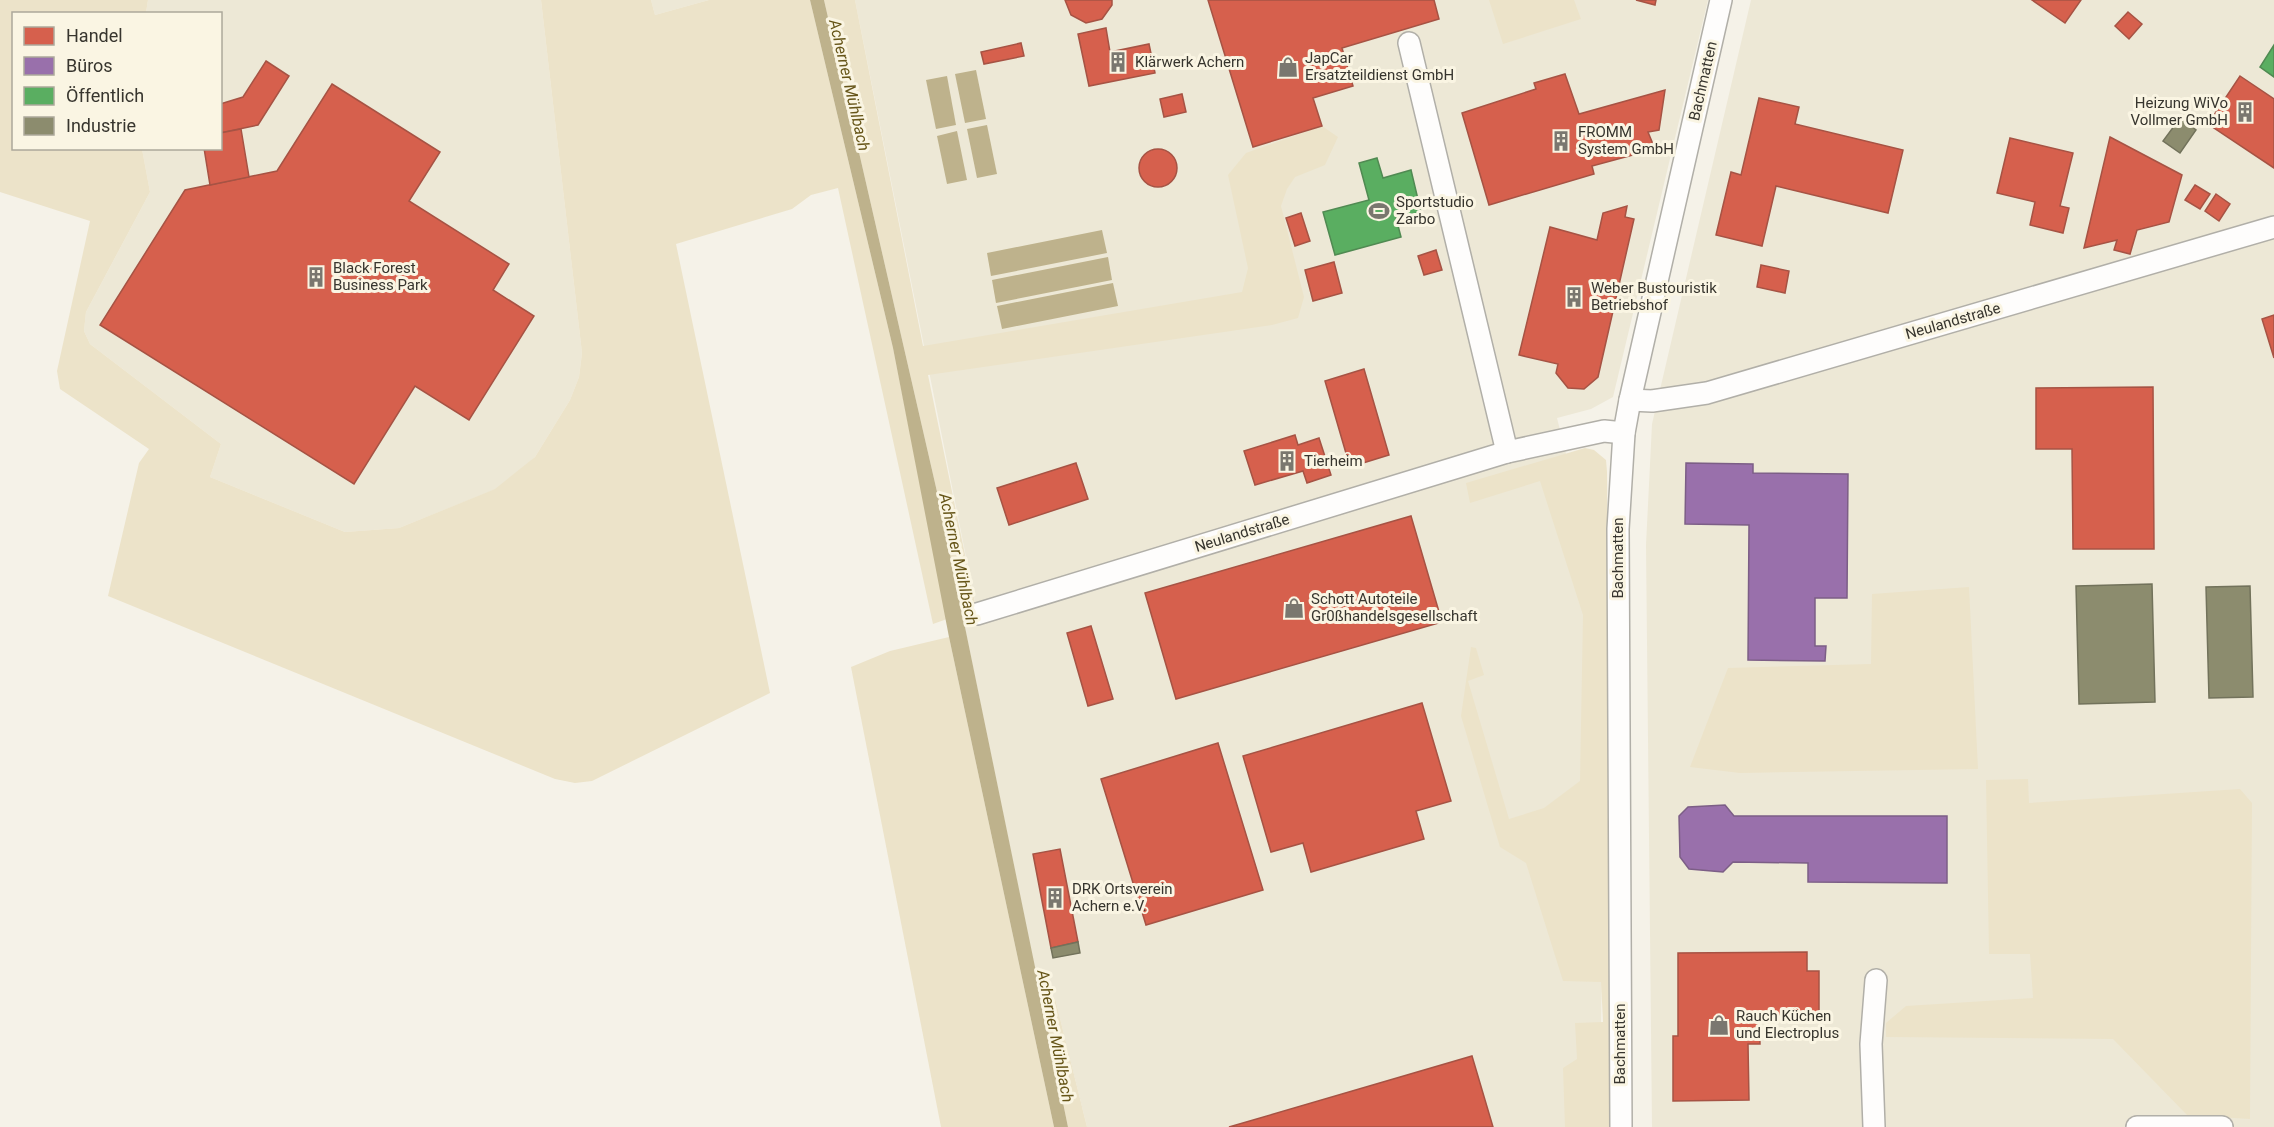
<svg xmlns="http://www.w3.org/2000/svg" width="2274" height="1127" font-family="Roboto,sans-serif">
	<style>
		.built { fill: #ede8d6 }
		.green { fill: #ece3c9 }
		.water { fill: #beb28c }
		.shops { fill: #d6604d; stroke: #a65344; stroke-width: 1.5 }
		.offices { fill: #9970ab; stroke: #7c5e86; stroke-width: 1.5 }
		.public { fill: #5aae61; stroke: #508a52; stroke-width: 1.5 }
		.industry { fill: #8c8c6e; stroke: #72725b; stroke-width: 1.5 }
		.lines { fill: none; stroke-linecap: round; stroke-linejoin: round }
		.minor-casing { stroke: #b1afa8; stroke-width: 24 }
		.minor { stroke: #fefdfc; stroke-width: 21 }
		.labels { text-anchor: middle; stroke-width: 6; stroke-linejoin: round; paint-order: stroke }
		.poi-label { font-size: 15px; fill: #37352e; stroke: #faf5e3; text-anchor: start }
		.street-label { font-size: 15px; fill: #37352e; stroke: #faf5e3 }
		.water-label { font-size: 16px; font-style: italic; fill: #665518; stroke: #faf5e3 }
	</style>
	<rect width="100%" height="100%" fill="#f5f2e8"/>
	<!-- built -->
	<g class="built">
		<polygon points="148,0 541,0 582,353 579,377 570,400 535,457 515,476 496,489 399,528 345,532 210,477 221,444 90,344 84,331 86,312 150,192 142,149 220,148 220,14 146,13"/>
		<polygon points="651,0 709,0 655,15"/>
		<polygon points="855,0 1708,0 1613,397 1591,409 1557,418 1607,618 1601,1028 1577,1127 1087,1127 1055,998 1039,988 962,613 976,607"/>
		<polygon points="1751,0 2274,0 2274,1127 1652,1127 1646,545 1652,424"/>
	</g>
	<!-- green -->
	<g class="green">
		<polygon points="0,0 148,0 146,13 14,14 14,148 142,149 150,192 86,312 84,331 90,344 221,444 210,477 345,532 399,528 495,489 535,457 570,400 579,377 582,353 541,0 651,0 655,15 709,0 810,0 893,348 947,619 933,624 838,188 811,195 792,209 676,244 770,693 592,781 575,783 555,779 108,596 139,463 149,449 60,389 57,371 90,221 0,192"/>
		<polygon points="824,0 855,0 923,346 1242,292 1248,268 1228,175 1246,153 1322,126 1338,137 1325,165 1295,177 1287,189 1281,206 1304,297 1298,318 1272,325 928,375 976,608 962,613 938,496"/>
		<polygon points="1489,0 1574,0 1581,19 1503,44"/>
		<polygon points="1585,448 1594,450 1606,460 1607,472 1611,1127 1565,1127 1563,1068 1577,1059 1575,1023 1603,1022 1601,982 1563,981 1526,863 1500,847 1461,716 1471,647 1476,648 1484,675 1468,681 1509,819 1544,808 1580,781 1583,615 1540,481 1470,503 1466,483"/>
		<polygon points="1969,587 1978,769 1740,773 1690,767 1728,668 1871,664 1872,594"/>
		<polygon points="949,637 1054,1127 941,1127 851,667 890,651"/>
		<polygon points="2028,779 2029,803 2240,789 2252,803 2250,1119 2187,1115 2113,1039 1886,1037 1886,1023 1906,1006 2033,998 2030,954 1989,954 1986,780"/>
		<polygon points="1039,988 1055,998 1087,1127 1068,1127"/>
	</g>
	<!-- water -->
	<g class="water">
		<polygon points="810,0 824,0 938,496 1068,1127 1054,1127 949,637 893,348"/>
		<polygon points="976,70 986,119 965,123 955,74"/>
		<polygon points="947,76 956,125 936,129 926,80"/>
		<polygon points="987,125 997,174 977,178 967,129"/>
		<polygon points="957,131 967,180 947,184 937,136"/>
		<polygon points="1102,230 1107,253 991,276 987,253"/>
		<polygon points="1108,257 1112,280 996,303 992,280"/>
		<polygon points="1113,283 1118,306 1002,329 997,306"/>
	</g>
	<!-- shops -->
	<g class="shops">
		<polygon points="1065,0 1112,0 1112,5 1102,19 1086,23 1071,15"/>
		<polygon points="1208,0 1434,0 1439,19 1342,48 1353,86 1313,98 1322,126 1253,147"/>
		<polygon points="1636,0 1656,0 1655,5"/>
		<polygon points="2032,0 2081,0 2065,23"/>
		<polygon points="2128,12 2142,24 2129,39 2115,26"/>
		<polygon points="1106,28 1110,52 1149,44 1155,73 1089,86 1078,34"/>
		<polygon points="1021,43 1024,56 984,64 981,52"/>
		<polygon points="266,61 289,76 258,125 220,133 220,104 243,97"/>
		<polygon points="1565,74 1579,114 1665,90 1659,130 1648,132 1655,149 1592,166 1594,174 1489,205 1462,113 1536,89 1534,83"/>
		<polygon points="2240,76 2274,99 2274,168 2208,124"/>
		<polygon points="332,84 440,152 409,201 509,264 493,290 534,316 469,420 415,386 354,484 100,325 185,190 277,171"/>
		<polygon points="1182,94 1186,112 1164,117 1160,99"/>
		<polygon points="1759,98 1799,107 1795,124 1903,150 1888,213 1776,186 1762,246 1716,235 1731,172 1741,175"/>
		<polygon points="241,129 249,177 210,185 204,148 220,148 220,133"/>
		<polygon points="2110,137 2182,175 2169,222 2137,230 2130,254 2114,250 2117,240 2084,248"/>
		<polygon points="2010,138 2073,153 2060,206 2069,208 2063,233 2030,225 2035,202 1997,193"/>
		<circle cx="1158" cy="168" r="19"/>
		<polygon points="2195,185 2210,194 2200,209 2185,200"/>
		<polygon points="2216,194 2230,204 2219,221 2205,211"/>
		<polygon points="1627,206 1625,217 1634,219 1598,377 1584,389 1568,388 1556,373 1558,364 1519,355 1550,227 1597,240 1603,213"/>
		<polygon points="1301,213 1310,241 1295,246 1286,218"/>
		<polygon points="1436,250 1442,270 1424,275 1418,256"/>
		<polygon points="1334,262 1342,293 1313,301 1305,270"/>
		<polygon points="1761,265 1789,271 1785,293 1757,287"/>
		<polygon points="2274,315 2274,358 2262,319"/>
		<polygon points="1364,369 1389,455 1350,467 1325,381"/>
		<polygon points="2153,387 2154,549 2073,549 2072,449 2036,449 2036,388"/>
		<polygon points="1295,435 1298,445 1319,438 1331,475 1307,483 1303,471 1255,485 1244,451"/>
		<polygon points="1076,463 1088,499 1009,525 997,488"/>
		<polygon points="1411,516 1442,622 1176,699 1145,593"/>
		<polygon points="1091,626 1113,699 1088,706 1067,633"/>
		<polygon points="1422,703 1451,801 1416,811 1424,839 1311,872 1303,843 1271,852 1243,756"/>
		<polygon points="1218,743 1263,890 1146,925 1101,779"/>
		<polygon points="1060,849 1078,942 1051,948 1033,854"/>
		<polygon points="1807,952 1807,971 1819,971 1819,1014 1759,1015 1760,1044 1748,1044 1749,1100 1673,1101 1673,1036 1678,1036 1678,953"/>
		<polygon points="1472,1056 1493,1127 1229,1127"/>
	</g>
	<!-- offices -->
	<g class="offices">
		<polygon points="1686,463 1753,464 1753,473 1848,474 1847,598 1815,598 1815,646 1826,646 1825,661 1748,660 1749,525 1685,524"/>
		<polygon points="1725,805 1734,816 1947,816 1947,883 1808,882 1808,863 1733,862 1723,872 1689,869 1680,857 1679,816 1688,807"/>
	</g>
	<!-- public -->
	<g class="public">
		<polygon points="2274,45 2274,77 2260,67"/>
		<polygon points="1377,158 1383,178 1411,170 1421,212 1396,218 1401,237 1335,255 1323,212 1369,200 1359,163"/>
	</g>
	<!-- industry -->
	<g class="industry">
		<polygon points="2180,118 2196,130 2180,153 2163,141"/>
		<polygon points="2152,584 2155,702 2079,704 2076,586"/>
		<polygon points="2250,586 2253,697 2209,698 2206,587"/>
		<polygon points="1078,942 1080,953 1053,958 1051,948"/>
	</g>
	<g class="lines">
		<!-- minor casing -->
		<g class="minor-casing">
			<g id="minor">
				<polyline points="1409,43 1507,452"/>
				<polyline points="1630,400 1652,401 1707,393 2274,227"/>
				<polyline points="977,614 1507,452 1604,431 1624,433"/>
				<polyline points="1621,1127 1618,529 1624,433 1630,400 1721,0"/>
				<polyline points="1874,1127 1871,1044 1876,980"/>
				<polyline points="2137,1127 2222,1127"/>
			</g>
		</g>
		<!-- minor -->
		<use href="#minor" class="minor"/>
	</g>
	<!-- icons -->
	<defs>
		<g id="building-bare" transform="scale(1.62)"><path d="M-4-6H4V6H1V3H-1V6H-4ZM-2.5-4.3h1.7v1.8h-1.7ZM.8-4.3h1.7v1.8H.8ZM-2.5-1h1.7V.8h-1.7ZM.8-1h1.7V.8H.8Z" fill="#7a776f" stroke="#faf5e3" stroke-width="2.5" paint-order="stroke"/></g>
		<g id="shop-bare" transform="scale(1.62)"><path d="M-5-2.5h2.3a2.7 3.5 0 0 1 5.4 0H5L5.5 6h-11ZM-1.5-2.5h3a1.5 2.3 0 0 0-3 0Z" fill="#7a776f" stroke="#faf5e3" stroke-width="2.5" paint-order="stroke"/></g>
		<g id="stadium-bare" transform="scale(1.62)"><path d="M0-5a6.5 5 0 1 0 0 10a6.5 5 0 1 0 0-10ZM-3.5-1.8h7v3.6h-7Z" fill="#7a776f" stroke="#faf5e3" stroke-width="2.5" paint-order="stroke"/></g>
	</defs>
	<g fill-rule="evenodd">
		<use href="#building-bare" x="1118" y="62"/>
		<use href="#shop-bare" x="1288" y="67"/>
		<use href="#building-bare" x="2245" y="112"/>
		<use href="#building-bare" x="1561" y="141"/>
		<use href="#stadium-bare" x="1379" y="211"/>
		<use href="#building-bare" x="316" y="277"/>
		<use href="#building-bare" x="1574" y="297"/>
		<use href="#building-bare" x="1287" y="461"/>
		<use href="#shop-bare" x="1294" y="608"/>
		<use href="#building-bare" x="1055" y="898"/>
		<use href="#shop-bare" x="1719" y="1025"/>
	</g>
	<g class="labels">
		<!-- poi labels -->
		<g class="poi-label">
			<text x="1305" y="63">JapCar<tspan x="1305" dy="17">Ersatzteildienst GmbH</tspan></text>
			<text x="1135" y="67">Klärwerk Achern</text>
			<text x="2228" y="108" text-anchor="end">Heizung WiVo<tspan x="2228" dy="17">Vollmer GmbH</tspan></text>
			<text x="1578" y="137">FROMM<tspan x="1578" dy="17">System GmbH</tspan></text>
			<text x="1396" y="207">Sportstudio<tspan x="1396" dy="17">Zarbo</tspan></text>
			<text x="333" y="273">Black Forest<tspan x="333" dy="17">Business Park</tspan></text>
			<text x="1591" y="293">Weber Bustouristik<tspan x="1591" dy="17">Betriebshof</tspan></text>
			<text x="1304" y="466">Tierheim</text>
			<text x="1311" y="604">Schott Autoteile<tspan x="1311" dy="17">Gr0ßhandelsgesellschaft</tspan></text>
			<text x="1072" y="894">DRK Ortsverein<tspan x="1072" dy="17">Achern e.V.</tspan></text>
			<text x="1736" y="1021">Rauch Küchen<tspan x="1736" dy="17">und Electroplus</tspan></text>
		</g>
		<!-- street labels -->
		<g class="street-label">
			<text transform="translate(1703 81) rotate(-77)" y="5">Bachmatten</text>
			<text transform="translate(1953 321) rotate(-16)" y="5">Neulandstraße</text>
			<text transform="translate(1242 533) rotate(-17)" y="5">Neulandstraße</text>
			<text transform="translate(1618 558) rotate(-90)" y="5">Bachmatten</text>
			<text transform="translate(1620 1044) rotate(-90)" y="5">Bachmatten</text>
		</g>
		<!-- water labels -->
		<g class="water-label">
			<text transform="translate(850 85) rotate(77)" y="6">Acherner Mühlbach</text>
			<text transform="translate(959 559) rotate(78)" y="6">Acherner Mühlbach</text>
			<text transform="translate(1056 1036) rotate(79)" y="6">Acherner Mühlbach</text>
		</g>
	</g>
	<!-- legend -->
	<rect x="12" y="12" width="210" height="138" fill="#faf5e3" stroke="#aca89b" stroke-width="1.5"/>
	<rect x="24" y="27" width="30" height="18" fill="#d6604d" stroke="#aca89b" stroke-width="1.5"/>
	<text x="66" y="42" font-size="18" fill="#37352e">Handel</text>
	<rect x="24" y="57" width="30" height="18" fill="#9970ab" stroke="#aca89b" stroke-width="1.5"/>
	<text x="66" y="72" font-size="18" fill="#37352e">Büros</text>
	<rect x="24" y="87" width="30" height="18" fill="#5aae61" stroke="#aca89b" stroke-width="1.5"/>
	<text x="66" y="102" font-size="18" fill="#37352e">Öffentlich</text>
	<rect x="24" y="117" width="30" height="18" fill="#8c8c6e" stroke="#aca89b" stroke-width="1.5"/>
	<text x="66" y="132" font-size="18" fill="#37352e">Industrie</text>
</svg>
